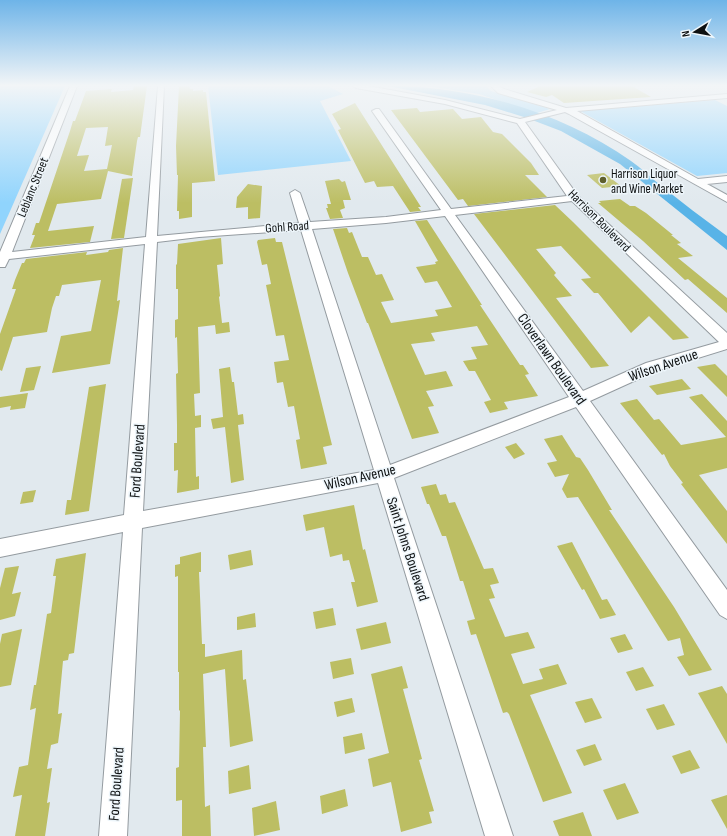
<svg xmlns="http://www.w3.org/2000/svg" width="727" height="836" font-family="'Sofia Sans Condensed',sans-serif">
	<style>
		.green { fill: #90d4fd }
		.water { fill: #58b3e7 }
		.building { fill: #bcbe63; fill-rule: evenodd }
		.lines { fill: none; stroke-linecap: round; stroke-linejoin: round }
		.minor-casing { stroke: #949ba0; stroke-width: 2 }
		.minor { fill: #fff; fill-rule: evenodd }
		.poi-dot { fill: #5e5f2c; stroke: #eef6fb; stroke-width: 1.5 }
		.labels { text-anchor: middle; stroke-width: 3; stroke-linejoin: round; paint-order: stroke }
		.far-poi-label { font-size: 13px; fill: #0e1112; stroke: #eef6fb; text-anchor: start }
		.far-street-label { font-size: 13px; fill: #0e1112; stroke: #eef6fb }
		.street-label { font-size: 15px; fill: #0e1112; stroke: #eef6fb }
	</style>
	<rect width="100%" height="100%" fill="#e1e9ee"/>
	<!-- green -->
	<g class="green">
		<polygon points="0,86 65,86 0,234"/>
		<polygon points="208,86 328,86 343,94 320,101 351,161 218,175"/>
		<polygon points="427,86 486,86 491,91 550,109 537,113 479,94"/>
		<polygon points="715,100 727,106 727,173 697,176 580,111"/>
	</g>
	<!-- water -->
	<path class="water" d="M388,86c85,0 173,26 243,75 10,7 19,16 28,23 22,18 45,35 68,52v14l-107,-86 -59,-33 -34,-13 -42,-13z"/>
	<!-- building -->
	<g class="building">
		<path d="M134,86h13l-7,51h-2l-1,4 -5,35 -24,-5 -7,28 -44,5 -9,27 46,-5 -4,16 -60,6 5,-13h-3l4,-12h3l31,-92 3,-10h2l11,-30 26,-2 -1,3 22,-2zM108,127l-3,19 7,-1 -5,24 -23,2 5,-16 -12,1 9,-28z"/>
		<polygon points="179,86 189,86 190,89 193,89 193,91 203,90 203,92 206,92 215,181 192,183 192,217 179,219 179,211 177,211 178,175 177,175 176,146"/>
		<polygon points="540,86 632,86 651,97 564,103 552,95 546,97 527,92"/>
		<polygon points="355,103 421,207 418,207 421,211 410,212 393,186 377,187 374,181 365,183 338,130 341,129 332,114"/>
		<polygon points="417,108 420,112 453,109 462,119 481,117 493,132 502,134 531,163 539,175 525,175 547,197 468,206 463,199 458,200 391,110"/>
		<polygon points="604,173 621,186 602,188 587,175"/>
		<polygon points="133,178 124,238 111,239 122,179"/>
		<polygon points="339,179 342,182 345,181 351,200 343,200 345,208 340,210 343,218 330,219 326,208 328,208 327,204 331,204 325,181"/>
		<polygon points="248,184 262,186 260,218 248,219 248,207 236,208 237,197"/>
		<polygon points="620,199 630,206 635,206 646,213 673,235 671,235 681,243 677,244 693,256 678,258 727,298 727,313 688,279 685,280 643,241 598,203 601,203 599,201"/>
		<polygon points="555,205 573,222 689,338 673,340 649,316 631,333 598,293 594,293 581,279 591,278 561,246 536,249 556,273 554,275 572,296 556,298 609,366 591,368 474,214"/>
		<polygon points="427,220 482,305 480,305 520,365 523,365 529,374 525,375 538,396 504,402 508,409 490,413 484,402 491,400 475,371 469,371 463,361 477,359 471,347 488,345 477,326 431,333 435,341 411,344 425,375 446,371 453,386 426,391 434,406 428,407 439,433 412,439 368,323 367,323 348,273 333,229 347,228 349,233 352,232 362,257 368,257 376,275 382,274 394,300 381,302 391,323 438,316 435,310 452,307 437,281 425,283 416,267 436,264 435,262 438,261 415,221"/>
		<polygon points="221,238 223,264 217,265 220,296 219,297 222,323 229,322 230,332 216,334 215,325 198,327 200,393 194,394 195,416 201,415 201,427 195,428 196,477 199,476 199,489 177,493 178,470 174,471 174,443 177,443 177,425 176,374 178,373 177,337 175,338 175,320 178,319 178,289 176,289 176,265 177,264 178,244"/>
		<polygon points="275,238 276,242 282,242 332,445 323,447 327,464 301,469 296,440 300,439 294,406 288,407 283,382 277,383 274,362 289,360 284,335 276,336 266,285 271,284 267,264 262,265 257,242 258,240"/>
		<polygon points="123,248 117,301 120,300 110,364 52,373 61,336 91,331 101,280 62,285 59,296 56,296 52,308 47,332 13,337 2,371 0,370 0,334 16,289 12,289 15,280 22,263 24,263 26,259 87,252 86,255 108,252 109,250"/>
		<polygon points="715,364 727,376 727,397 697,367"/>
		<polygon points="41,366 34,390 20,392 26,368"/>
		<polygon points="230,367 232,382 234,382 238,415 243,414 244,424 238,425 244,480 231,483 225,427 213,429 211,419 223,417 219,369"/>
		<polygon points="682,379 691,389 657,395 649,386"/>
		<polygon points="106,384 89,511 65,515 67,500 71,500 89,387"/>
		<polygon points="28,393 25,408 10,410 11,406 0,408 0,397"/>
		<polygon points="702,394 727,421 727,468 699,475 727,511 727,544 681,484 683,483 670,466 664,454 662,455 620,403 637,399 654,420 659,419 681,445 726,437 689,397"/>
		<polygon points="562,435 576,457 580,458 588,470 612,510 609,510 674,607 712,670 689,676 677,657 684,655 680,638 668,641 578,497 567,498 562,489 569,474 555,477 547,463 557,461 544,439"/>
		<polygon points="516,443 525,454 514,459 505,447"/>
		<polygon points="436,484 440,495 446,494 449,503 455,502 483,567 484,569 493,568 499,583 490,585 495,598 489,599 505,637 528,632 535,648 511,654 523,684 543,679 539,669 558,664 567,684 530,695 572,793 543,802 509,714 507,712 503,713 476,634 471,635 467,621 475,619 463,581 460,581 446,536 442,536 429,504 427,504 421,487"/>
		<polygon points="36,490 33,502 20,504 23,492"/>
		<polygon points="354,505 363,550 365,549 378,602 357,607 351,582 355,582 349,560 343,561 342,554 330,557 324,527 306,531 303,515"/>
		<polygon points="572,542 602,600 607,599 616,615 600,619 584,589 582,590 557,546"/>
		<polygon points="251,550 253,565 230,570 228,555"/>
		<polygon points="201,552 201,572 199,572 202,644 205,644 205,657 242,650 243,680 246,679 253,741 230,747 225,669 203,674 206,747 203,747 205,807 210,805 211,836 182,836 182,800 176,801 176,768 179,767 180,710 179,711 179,672 178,672 178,576 175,577 175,565 180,564 180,557"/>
		<polygon points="86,553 74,653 69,654 68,660 63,661 58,714 62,713 58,743 51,745 47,769 52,768 47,803 50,802 45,836 15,836 22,795 13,797 19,767 28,765 36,708 30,710 34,685 36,685 47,614 51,613 56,576 53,576 56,559"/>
		<polygon points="19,566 12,594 21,592 15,616 0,620 0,588 5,568"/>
		<polygon points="333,608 336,625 316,629 313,612"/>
		<polygon points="255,613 256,627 237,630 237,617"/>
		<polygon points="386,622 391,643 361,650 356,629"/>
		<polygon points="22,629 11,685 0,687 0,644 2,634"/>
		<polygon points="625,634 633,649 618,653 610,638"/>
		<polygon points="351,658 354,674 333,679 330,662"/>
		<polygon points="402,666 408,688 403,689 422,759 419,760 434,811 429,812 432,823 401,832 391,782 373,787 368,759 389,753 371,674"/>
		<polygon points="643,667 654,686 636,691 626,672"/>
		<polygon points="722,686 727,694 727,744 698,693"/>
		<polygon points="352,698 355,712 337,717 334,702"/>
		<polygon points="592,698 602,718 585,723 575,702"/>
		<polygon points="664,704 675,725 657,730 646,709"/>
		<polygon points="362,733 365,749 345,754 343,737"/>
		<polygon points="595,744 602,760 584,766 576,750"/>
		<polygon points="690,750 700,768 681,774 672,756"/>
		<polygon points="249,765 251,789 229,794 228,771"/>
		<polygon points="625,783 639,813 617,820 603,790"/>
		<polygon points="345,789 348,806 322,814 320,796"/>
		<polygon points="727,795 727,829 711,800"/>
		<polygon points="276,801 280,830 254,836 252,808"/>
		<polygon points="583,812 592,836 559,836 553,821"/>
	</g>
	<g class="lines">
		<!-- minor casing -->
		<g class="minor-casing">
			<path id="minor" d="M70,86h7l-65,166 134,-15 12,-151h6l-7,150 142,-13 -9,-30 5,-3 5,3 10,29 76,-5 55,-7 -69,-99 4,-2h3l72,100 116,-13 -50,-73 -72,-19 -89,-16 -3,-2h15l77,14 75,19 37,-9 -59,-17 -7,-7h8l5,3 62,19 161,-14v4l-150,13 121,68 29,-3v6l-20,2 20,11v7l-158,-88 -4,-2 -40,10 53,74 149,137v16l-71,22 -66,30 137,189v29l-7,-4 -144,-208 -182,71 119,358h-28l-107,-353 -236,45 -15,308h-28l24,-304 -123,25v-18l124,-24 21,-271 -136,15 -4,8h-5v-15zM572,201l147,141 -73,21 -63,28 -128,-176zM445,216l124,181 -179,68 -78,-236 74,-6zM301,230l73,240 -231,41 14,-269 42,-5z"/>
		</g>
		<!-- minor -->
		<use href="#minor" class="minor"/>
	</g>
	<!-- sky -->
	<linearGradient id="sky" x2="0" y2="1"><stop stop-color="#6eb4e8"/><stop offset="0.42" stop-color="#f2f5f7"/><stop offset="1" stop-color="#f2f5f7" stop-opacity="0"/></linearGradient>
	<rect width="727" height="203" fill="url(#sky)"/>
	<!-- markers -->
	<circle class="poi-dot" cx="603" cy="180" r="4"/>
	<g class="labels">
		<!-- far-poi labels -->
		<g class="far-poi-label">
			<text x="611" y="178">Harrison Liquor<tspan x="611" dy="15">and Wine Market</tspan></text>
		</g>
		<!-- far-street labels -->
		<g class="far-street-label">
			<text transform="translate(32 187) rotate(-68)" y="5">Leblanc Street</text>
			<text transform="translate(600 220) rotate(45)" y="5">Harrison Boulevard</text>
			<text transform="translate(287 226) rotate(-4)" y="5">Gohl Road</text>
		</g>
		<!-- street labels -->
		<g class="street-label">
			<text transform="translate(552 359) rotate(55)" y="5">Cloverlawn Boulevard</text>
			<text transform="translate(663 365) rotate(-19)" y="5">Wilson Avenue</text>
			<text transform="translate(137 461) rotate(-86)" y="5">Ford Boulevard</text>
			<text transform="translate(360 477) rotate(-13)" y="5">Wilson Avenue</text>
			<text transform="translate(408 549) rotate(72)" y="5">Saint Johns Boulevard</text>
			<text transform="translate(116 784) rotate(-86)" y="5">Ford Boulevard</text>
		</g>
	</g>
	<!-- north arrow -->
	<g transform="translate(695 32) rotate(259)" stroke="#eef6fb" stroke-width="3" paint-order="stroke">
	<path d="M0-3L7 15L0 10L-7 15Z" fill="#0e1112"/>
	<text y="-6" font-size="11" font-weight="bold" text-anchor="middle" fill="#0e1112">N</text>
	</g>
</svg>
